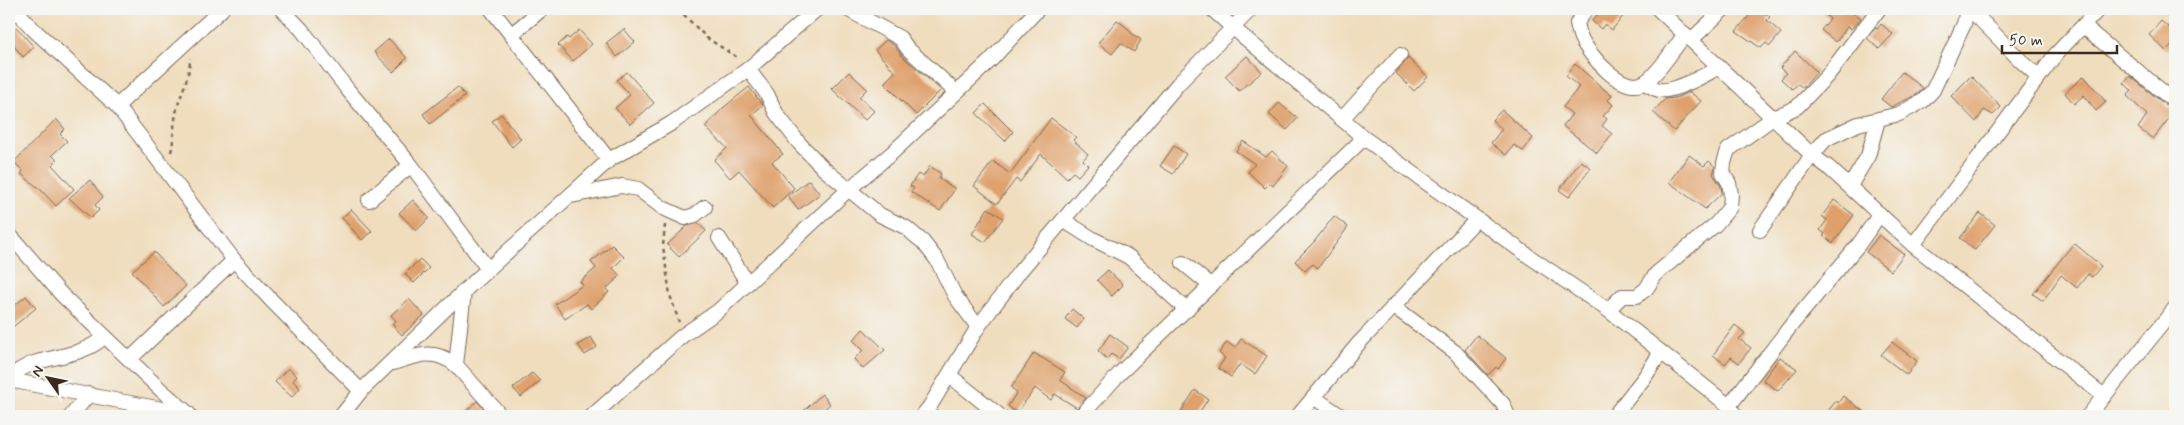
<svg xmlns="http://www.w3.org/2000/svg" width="2184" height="425" font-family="Mynerve,sans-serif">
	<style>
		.building { fill: #dfa06c }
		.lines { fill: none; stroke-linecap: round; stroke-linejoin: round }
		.street-casing { stroke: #7a6956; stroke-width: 16 }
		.path { stroke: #7a6956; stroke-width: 2.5; stroke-dasharray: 4 4; stroke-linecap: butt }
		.street { stroke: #fff; stroke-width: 14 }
	</style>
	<rect width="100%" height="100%" fill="#f6f6f2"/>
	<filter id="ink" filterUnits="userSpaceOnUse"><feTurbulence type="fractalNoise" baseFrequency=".02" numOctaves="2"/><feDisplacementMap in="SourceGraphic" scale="10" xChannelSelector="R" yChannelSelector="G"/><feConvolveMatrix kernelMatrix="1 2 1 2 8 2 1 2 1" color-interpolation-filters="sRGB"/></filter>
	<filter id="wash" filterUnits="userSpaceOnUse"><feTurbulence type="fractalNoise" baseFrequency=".0096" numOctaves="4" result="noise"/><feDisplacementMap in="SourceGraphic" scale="20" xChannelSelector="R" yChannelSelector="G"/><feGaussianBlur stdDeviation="1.12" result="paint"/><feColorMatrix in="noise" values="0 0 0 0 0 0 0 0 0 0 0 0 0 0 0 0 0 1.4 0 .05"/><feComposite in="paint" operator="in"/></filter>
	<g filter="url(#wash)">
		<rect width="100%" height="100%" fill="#f0ddbd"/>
		<g id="blocks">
			<!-- building -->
			<g class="building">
				<polygon points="1602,9 1629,9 1612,30 1605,24 1601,29 1592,21"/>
				<polygon points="1755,9 1760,9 1770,17 1767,20 1781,33 1770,46 1766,43 1761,48 1736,31"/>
				<polygon points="1820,9 1846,9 1861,18 1851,29 1848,26 1836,42 1821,30 1830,19"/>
				<polygon points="1117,20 1131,31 1130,32 1141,40 1134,52 1121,43 1112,54 1098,43"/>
				<polygon points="2161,21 2175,33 2175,41 2166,51 2149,35"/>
				<polygon points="1881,24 1893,34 1879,49 1867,38 1875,28 1877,29"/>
				<polygon points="16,27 34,47 23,57 9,40 9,34"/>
				<polygon points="624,29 635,42 617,57 606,43"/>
				<polygon points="579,30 592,44 573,61 558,45 567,37 569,39"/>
				<polygon points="389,39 407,58 393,72 374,52"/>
				<polygon points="886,40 894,45 902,56 941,90 916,115 884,83 895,72 875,50"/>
				<polygon points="1795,51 1817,72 1803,88 1798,84 1792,89 1781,79 1786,73 1780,68"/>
				<polygon points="1247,56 1262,72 1239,91 1225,76"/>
				<polygon points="1408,58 1428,77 1414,91 1396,73"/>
				<polygon points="1575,64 1612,96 1608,100 1613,105 1603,116 1607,119 1602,126 1612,134 1597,153 1563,126 1572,114 1563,107 1579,87 1566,76"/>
				<polygon points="627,72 654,103 630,124 615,108 630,95 617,80"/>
				<polygon points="849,72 867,89 859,97 874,111 865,120 832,89"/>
				<polygon points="1902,72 1923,88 1918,94 1891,107 1881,99"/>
				<polygon points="1971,76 2001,107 1993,115 1984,110 1976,122 1951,96"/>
				<polygon points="2084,76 2106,102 2096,111 2084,95 2074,104 2065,93"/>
				<polygon points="2130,76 2174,112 2153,139 2138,128 2147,115 2127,96 2132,91 2124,83"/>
				<polygon points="458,87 465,96 430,124 423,114"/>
				<polygon points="749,87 763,105 751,115 783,154 772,162 794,188 773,208 739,170 730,178 714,160 727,148 705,127 723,108"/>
				<polygon points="1690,92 1701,101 1674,131 1653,112 1665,99 1675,98"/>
				<polygon points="1279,103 1298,118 1287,130 1269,114"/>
				<polygon points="985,104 1013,132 1005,141 976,113"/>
				<polygon points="1502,110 1533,138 1523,151 1514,145 1506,155 1491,143 1502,129 1492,120"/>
				<polygon points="501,114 521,139 512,147 492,121"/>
				<polygon points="1051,118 1076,137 1073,140 1088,154 1083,160 1088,165 1078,176 1073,172 1067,178 1041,154 1020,182 1016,179 997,204 974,186 993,161 1010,174"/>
				<polygon points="56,119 65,129 60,134 67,141 52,155 57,160 52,165 74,189 56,206 41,190 21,174 23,171 14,162"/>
				<polygon points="1243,141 1266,157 1272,151 1288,166 1273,186 1270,183 1265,188 1248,172 1255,164 1236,151"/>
				<polygon points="1174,146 1186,154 1173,174 1160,166"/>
				<polygon points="1689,155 1704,166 1709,161 1715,167 1713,174 1721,186 1722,193 1705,209 1669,182"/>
				<polygon points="1581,161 1591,168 1569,197 1559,190"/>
				<polygon points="930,166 941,174 939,178 955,189 940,211 911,192 914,188 910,186 918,174 923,177"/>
				<polygon points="90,180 103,197 95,205 99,210 91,218 69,198"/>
				<polygon points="809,180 820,194 798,210 788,196"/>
				<polygon points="413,200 429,218 416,231 399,213"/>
				<polygon points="1834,200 1854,215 1833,243 1823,236 1825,234 1820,230 1827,220 1822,216"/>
				<polygon points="988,208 1003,218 985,242 972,234"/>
				<polygon points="351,209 372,231 362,240 342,218"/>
				<polygon points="1980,213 1995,225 1975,250 1960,238"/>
				<polygon points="1334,216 1348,227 1318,268 1313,264 1305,271 1295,261 1314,242"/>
				<polygon points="698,223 706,231 679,257 667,245 687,226"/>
				<polygon points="1879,235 1904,254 1891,271 1866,252"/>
				<polygon points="2074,243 2101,266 2092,277 2088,274 2077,288 2061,275 2043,301 2033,294"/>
				<polygon points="612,245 624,257 613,268 620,276 606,289 609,292 591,309 587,304 565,319 555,304 583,285 580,282 596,268 591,262"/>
				<polygon points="154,252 186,286 164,307 132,271"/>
				<polygon points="420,259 429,268 414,283 405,274"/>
				<polygon points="1108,270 1123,285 1112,296 1097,280"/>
				<polygon points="26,296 36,308 9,330 9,310"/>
				<polygon points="409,299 424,315 402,335 392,324 396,321 391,315"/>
				<polygon points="1072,309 1084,319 1077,328 1065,319"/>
				<polygon points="1735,325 1745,333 1739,339 1751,348 1739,363 1731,357 1725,364 1713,355"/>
				<polygon points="863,329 885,350 863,369 854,359 863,350 853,340"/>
				<polygon points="1110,334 1128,347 1119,359 1111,354 1107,359 1098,351"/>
				<polygon points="1477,335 1506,358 1498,369 1496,367 1488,375 1465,350"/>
				<polygon points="591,337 597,347 585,355 578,345"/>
				<polygon points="1241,339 1267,356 1255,374 1240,364 1231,377 1218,368 1225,358 1219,353 1227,342 1235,348"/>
				<polygon points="1892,342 1917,361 1907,375 1881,355"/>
				<polygon points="1034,353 1065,372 1060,380 1086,398 1077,408 1055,394 1051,400 1035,388 1017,413 1008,406 1017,392 1011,388"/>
				<polygon points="1780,357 1797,369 1778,391 1763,380"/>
				<polygon points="288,368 297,376 293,381 300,388 292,397 275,382"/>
				<polygon points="532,373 540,381 521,397 513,388"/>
				<polygon points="1195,390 1208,399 1197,416 1178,416"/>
				<polygon points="822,394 830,404 816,416 798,416"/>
				<polygon points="1843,396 1870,416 1824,416 1836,401 1838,403"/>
				<polygon points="477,401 490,416 461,416"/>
			</g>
		</g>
	</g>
	<g filter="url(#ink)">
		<use href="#blocks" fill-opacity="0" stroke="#7a6956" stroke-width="1"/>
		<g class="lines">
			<!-- street casing -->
			<g class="street-casing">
				<g id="street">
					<polyline points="15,9 33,29 117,106 234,260 271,300 361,391"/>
					<polyline points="282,9 302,30 348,90 411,165 488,269"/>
					<polyline points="491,9 609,160"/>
					<polyline points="847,9 900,38 908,49 956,92"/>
					<polyline points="1212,9 1232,27 1364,138 1530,257 1608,310 1729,406 1736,416"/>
					<path d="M1586,9l-9,14c1,4 2,10 4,15 8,17 42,58 64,44 12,-7 31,-36 40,-48"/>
					<polyline points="1658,9 1812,155 1828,167 1913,245 2104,396"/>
					<polyline points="1970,9 2020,60 2039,77"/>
					<polyline points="2083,26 2175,102"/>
					<polyline points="511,35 542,9"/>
					<polyline points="1691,40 1724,9"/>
					<polyline points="748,69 767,94 776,113 799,143 824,169 880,215 905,227 923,242 937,260 955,296 978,327"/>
					<path d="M1645,83c4,2 9,6 14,7 14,3 48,-16 60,-23"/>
					<polyline points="117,106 222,9"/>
					<polyline points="1342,119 1400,55"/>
					<polyline points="1850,186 1868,156 1878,120"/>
					<polyline points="571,196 622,186 638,189 663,208 685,218 695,215 705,207"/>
					<polyline points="369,200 411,165"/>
					<polyline points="1063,220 1093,239 1129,257 1187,310"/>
					<polyline points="1760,230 1812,155 1826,139 1858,124 1899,114 1923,101 1933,90 1964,24 1967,9"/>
					<polyline points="9,234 62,295 161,390 189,414"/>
					<polyline points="719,238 747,282"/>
					<polyline points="1913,245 2056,54 2099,9"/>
					<polyline points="1183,263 1210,285"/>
					<polyline points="464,291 456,365 501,416"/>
					<polyline points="1393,306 1455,352 1503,404 1508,416"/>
					<polyline points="1608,310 1622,296 1637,296 1646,289 1656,274 1716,224 1730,207 1731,194 1729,183 1723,173 1724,163 1728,150 1773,118 1797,107 1827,76 1879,9"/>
					<polyline points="130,359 234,260"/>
					<path d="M393,363c26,-8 40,-15 63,2"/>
					<polyline points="949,375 1000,416"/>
					<path d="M9,376c8,-4 16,-10 25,-13 25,-8 50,-8 70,-26"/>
					<polyline points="9,380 188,414"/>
					<polyline points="1315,398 1341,416"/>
					<polyline points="1729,406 1793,323 1859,244 1880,214"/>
					<polyline points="71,416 89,394"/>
					<polyline points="341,416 361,391 464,291 609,160 672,123 748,69 817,9"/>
					<polyline points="592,416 682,336 718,311 848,190 893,152 991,60 1038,9"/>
					<polyline points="922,416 930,406 978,327 1020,271 1178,84 1251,9"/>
					<polyline points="1081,416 1119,374 1364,138"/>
					<polyline points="1298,416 1359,343 1477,219"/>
					<polyline points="1614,416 1644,378 1661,352"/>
					<polyline points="2088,416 2175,308"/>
				</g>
			</g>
			<!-- path -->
			<g class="path">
				<polyline points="678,9 707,38 738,58"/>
				<path d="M171,152c3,-11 2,-21 4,-32 2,-21 15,-40 15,-62"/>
				<polyline points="665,225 663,246 670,295 679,322"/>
			</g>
			<!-- street -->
			<use href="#street" class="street"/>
		</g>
	</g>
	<!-- margin -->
	<rect width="2184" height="425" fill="none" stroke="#f6f6f2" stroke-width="30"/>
	<!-- north arrow -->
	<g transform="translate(48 378) rotate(303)" stroke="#f6f6f2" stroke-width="4" paint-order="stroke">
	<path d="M0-4L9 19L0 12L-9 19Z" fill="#3b2a1e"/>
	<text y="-8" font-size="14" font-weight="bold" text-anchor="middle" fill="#3b2a1e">N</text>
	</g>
	<!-- scale -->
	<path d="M2002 45v8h115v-8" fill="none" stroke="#3b2a1e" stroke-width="2.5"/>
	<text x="2009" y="45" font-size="15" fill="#3b2a1e" stroke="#f6f6f2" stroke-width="4" paint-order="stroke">50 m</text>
</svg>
